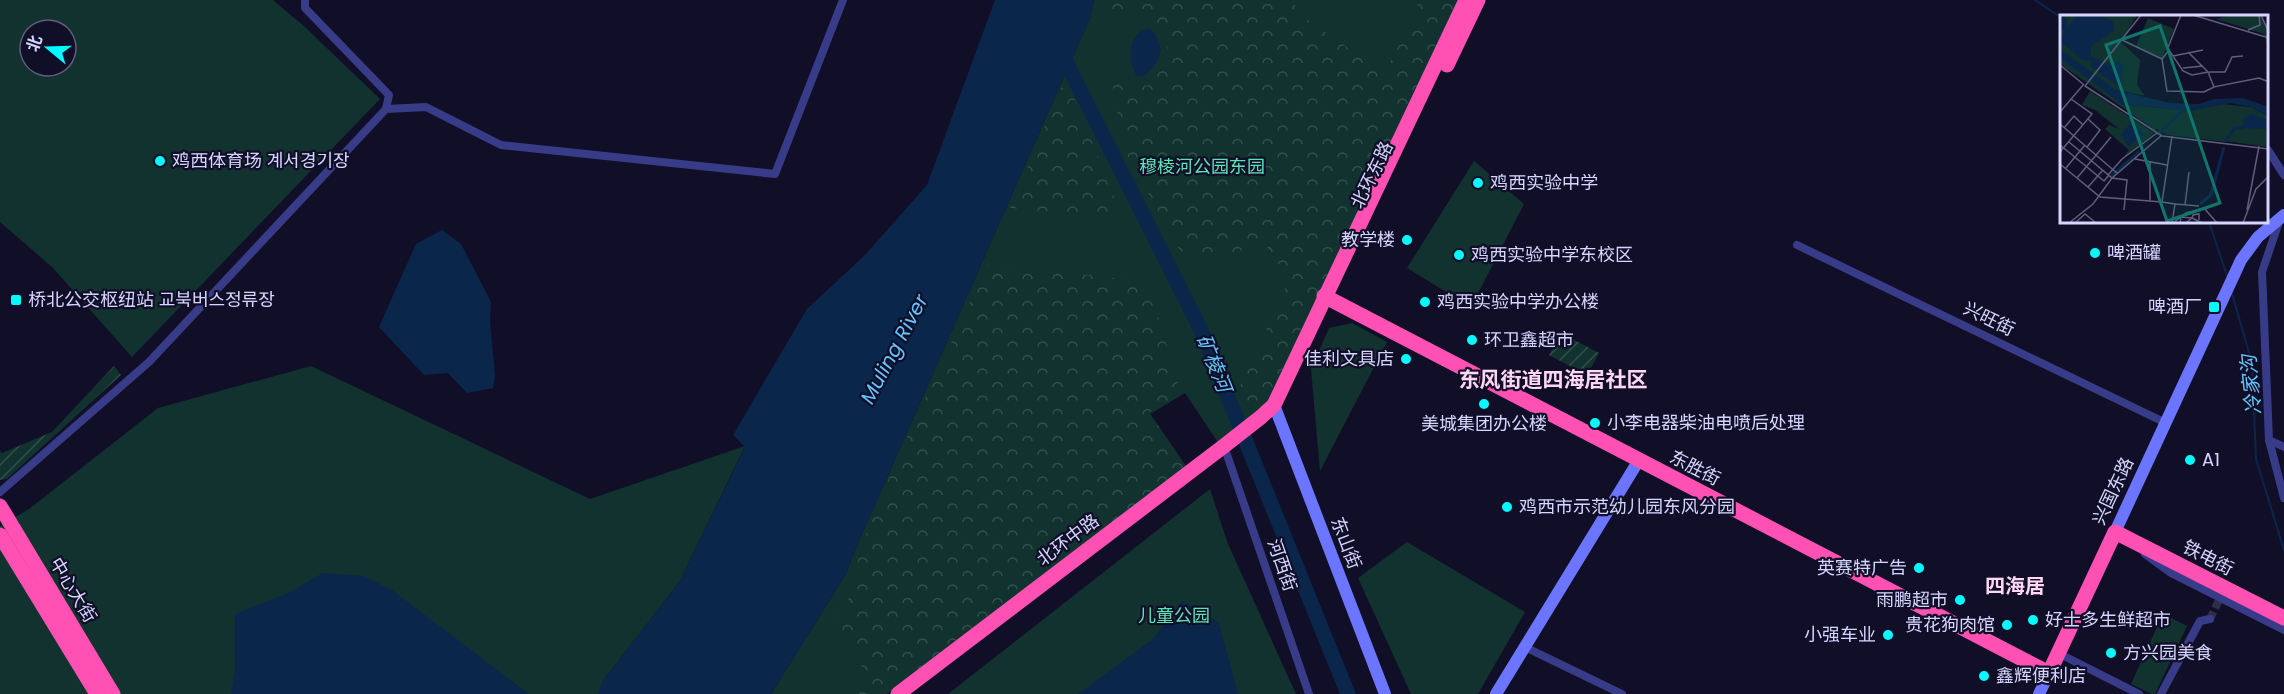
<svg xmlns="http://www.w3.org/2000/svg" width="2284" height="694" font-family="Poppins,'Noto Sans SC','Noto Sans KR',sans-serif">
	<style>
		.green { fill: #11322e; fill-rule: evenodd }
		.forest { fill: url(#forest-crowns) }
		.garden { fill: url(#garden-furrows) }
		.water { fill: #0a274b }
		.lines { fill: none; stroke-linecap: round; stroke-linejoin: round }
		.stream { stroke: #0a274b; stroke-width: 2 }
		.river { stroke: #0a274b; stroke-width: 15 }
		.street-tunnel { stroke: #2f2d47; stroke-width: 8; stroke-dasharray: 8 4; stroke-linecap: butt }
		.street { stroke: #383c88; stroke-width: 8 }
		.secondary { stroke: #6c75ff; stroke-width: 12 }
		.highway { stroke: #ff50b3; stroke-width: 15 }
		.poi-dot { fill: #01fcff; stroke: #110f27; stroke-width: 2 }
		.labels { text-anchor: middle; stroke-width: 4.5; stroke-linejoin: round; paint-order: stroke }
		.poi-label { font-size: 18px; fill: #d6d5ff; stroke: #110f27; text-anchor: start }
		.park-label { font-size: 18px; fill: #5ce4b6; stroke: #110f27 }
		.street-label { font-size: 18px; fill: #d6d5ff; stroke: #110f27 }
		.water-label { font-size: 20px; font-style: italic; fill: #63c4ff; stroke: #110f27 }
		.neighbourhood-label { font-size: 20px; font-weight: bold; fill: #ffd7f4; stroke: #110f27 }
		.quarter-label { font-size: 21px; font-weight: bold; fill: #ffd7f4; stroke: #110f27 }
		.inset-river { fill: none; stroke: #0a274b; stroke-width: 3 }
		.inset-road { fill: none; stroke: #605e7d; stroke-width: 1.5 }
		.view { fill: #0f766e; fill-opacity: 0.15; stroke: #0f766e; stroke-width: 3 }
		.inset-edge { fill: none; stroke: #d6d5ff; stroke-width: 3 }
	</style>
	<defs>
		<pattern id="forest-crowns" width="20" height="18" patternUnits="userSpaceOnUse" patternTransform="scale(1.5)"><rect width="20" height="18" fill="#11322e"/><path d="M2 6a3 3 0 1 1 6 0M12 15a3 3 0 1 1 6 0" fill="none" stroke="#334f4d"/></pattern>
		<pattern id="garden-furrows" width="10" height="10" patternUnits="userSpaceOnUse" patternTransform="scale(1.5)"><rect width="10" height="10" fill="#11322e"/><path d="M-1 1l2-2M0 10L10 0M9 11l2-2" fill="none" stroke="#334f4d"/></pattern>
	</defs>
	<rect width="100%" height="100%" fill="#110f27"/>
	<!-- green -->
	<g class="green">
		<path d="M0,0h273l32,27 75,72 -248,258 -79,-89 -53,-46zM30,30h36v36h-36z"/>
		<polygon points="1094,0 1463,0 1270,404 1219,444 1185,393 1147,416 1185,471 887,694 771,694 846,574 855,550 1090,18"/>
		<polygon points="1474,161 1524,204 1471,307 1407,268"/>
		<polygon points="1352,323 1387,342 1320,471 1311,369 1329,328"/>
		<polygon points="311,366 590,499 745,446 680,581 602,682 617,694 0,694 0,526 29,509 158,408"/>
		<polygon points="1210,489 1228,544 1296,694 948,694"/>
		<polygon points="1407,542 1525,612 1478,694 1411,694 1358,578"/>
		<polygon points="2163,614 2187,626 2155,694 2152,694 2131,684"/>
	</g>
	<!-- forest -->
	<g class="forest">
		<polygon points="1106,0 1180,0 1194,5 1196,0 1295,0 1295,11 1385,74 1420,0 1458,0 1266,403 1255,413 1239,388 1295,268 1270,262 1267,244 1253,237 1237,256 1180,251 1124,149 1111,75 1147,86 1170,54 1154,23 1105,6"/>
		<polygon points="1066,77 1123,219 1010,208"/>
		<polygon points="988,263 1148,282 1181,394 1149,412 1186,466 885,694 842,694 867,673 831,626 859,582 857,568 860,549 897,459"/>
	</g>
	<!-- garden -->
	<g class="garden">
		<polygon points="1561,333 1599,353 1587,375 1549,355"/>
		<polygon points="114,366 121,375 7,479 0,480 0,451 2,453 52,432"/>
	</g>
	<!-- water -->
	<g class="water">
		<polygon points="995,0 1094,0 1090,18 855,550 846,574 771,694 598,694 602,682 680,581 745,447 733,435 807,309 865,255 927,185"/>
		<path d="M1149,28c18,18 13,33 -5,48h-7c-11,-15 -9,-44 12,-48z"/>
		<polygon points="442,230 461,244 491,302 490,322 495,375 493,388 467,393 448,373 424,375 379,327 416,244"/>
		<polygon points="323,573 363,576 392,590 529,694 231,694 235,670 235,614 288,593"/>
		<polygon points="1182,601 1219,623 1238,694 1078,694 1153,639"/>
	</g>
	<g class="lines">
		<!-- stream -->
		<g class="stream">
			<polyline points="2035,0 2062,18"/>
			<polyline points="2209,222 2227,276"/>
			<polyline points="2231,290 2252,363 2256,459 2284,550"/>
		</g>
		<!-- river -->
		<polyline class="river" points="1059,48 1200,328 1348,694"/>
		<!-- street-tunnel -->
		<polyline class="street-tunnel" points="2210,619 2220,598"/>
		<!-- street -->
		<g class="street">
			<polyline points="386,109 426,107 501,145 775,174 843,0"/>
			<polyline points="2268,150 2284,175"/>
			<polyline points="2280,219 2262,272 2269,440 2284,498"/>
			<polyline points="1797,245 2166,423"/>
			<polyline points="2269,440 2284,447"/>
			<polyline points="1224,446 1309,694"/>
			<polyline points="0,492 149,362 386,109 389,95 305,8 305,0"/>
			<polyline points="2145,554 2171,573 2284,630"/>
			<polyline points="1525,647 1622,694"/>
			<polyline points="2058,653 2139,694"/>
			<polyline points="2161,694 2200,621 2210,619"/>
		</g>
		<!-- secondary -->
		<g class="secondary">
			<polyline points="1274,405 1385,694"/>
			<polyline points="2115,532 2241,260 2258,237 2284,215"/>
			<polyline points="1496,694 1639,460"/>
			<polyline points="2039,694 2049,673"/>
		</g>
		<!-- highway -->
		<g class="highway">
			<polyline points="1447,65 1478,0"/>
			<polyline points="1324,296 2049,673 2115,532 2284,618"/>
			<polyline points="0,506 113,694"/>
			<polyline points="0,535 97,694"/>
			<polyline points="898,694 1224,446 1261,417 1274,405 1466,0"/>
		</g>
	</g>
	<!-- markers -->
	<g class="poi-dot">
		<circle cx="160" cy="161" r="6"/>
		<circle cx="1478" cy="183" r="6"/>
		<circle cx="1407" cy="240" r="6"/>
		<circle cx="2095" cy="253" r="6"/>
		<circle cx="1459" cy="255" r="6"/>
		<rect x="10" y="294" width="12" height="12" rx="3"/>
		<circle cx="1425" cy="302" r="6"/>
		<rect x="2208" y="301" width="12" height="12" rx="3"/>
		<circle cx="1472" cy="340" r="6"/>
		<circle cx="1406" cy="359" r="6"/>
		<circle cx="1484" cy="404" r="6"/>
		<circle cx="1595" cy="423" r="6"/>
		<circle cx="2190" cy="460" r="6"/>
		<circle cx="1507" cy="507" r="6"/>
		<circle cx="1919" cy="568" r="6"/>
		<circle cx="1960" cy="600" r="6"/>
		<circle cx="2033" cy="620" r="6"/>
		<circle cx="2007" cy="625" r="6"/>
		<circle cx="1888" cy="635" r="6"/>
		<circle cx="2111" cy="653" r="6"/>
		<circle cx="1984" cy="676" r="6"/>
	</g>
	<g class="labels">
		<!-- poi labels -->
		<g class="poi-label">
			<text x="172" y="167">鸡西体育场 계서경기장</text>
			<text x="1490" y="189">鸡西实验中学</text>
			<text x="1395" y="246" text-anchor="end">教学楼</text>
			<text x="2107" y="259">啤酒罐</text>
			<text x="1471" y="261">鸡西实验中学东校区</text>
			<text x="28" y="306">桥北公交枢纽站 교북버스정류장</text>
			<text x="1437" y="308">鸡西实验中学办公楼</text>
			<text x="2202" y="313" text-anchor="end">啤酒厂</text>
			<text x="1484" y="346">环卫鑫超市</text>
			<text x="1394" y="365" text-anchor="end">佳利文具店</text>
			<text x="1607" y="429">小李电器柴油电喷后处理</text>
			<text x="1484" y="430" text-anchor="middle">美城集团办公楼</text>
			<text x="2202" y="466">A1</text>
			<text x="1519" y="513">鸡西市示范幼儿园东风分园</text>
			<text x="1907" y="574" text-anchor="end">英赛特广告</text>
			<text x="1948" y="606" text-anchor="end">雨鹏超市</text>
			<text x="2045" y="626">好士多生鲜超市</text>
			<text x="1995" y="631" text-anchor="end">贵花狗肉馆</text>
			<text x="1876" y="641" text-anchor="end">小强车业</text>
			<text x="2123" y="659">方兴园美食</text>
			<text x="1996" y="682">鑫辉便利店</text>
		</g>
		<!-- park labels -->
		<g class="park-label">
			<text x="1202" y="173">穆棱河公园东园</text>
			<text x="1174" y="622">儿童公园</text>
		</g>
		<!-- street labels -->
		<g class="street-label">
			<text transform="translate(1372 175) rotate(-64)" y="6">北环东路</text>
			<text transform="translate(1989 319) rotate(26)" y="6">兴旺街</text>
			<text transform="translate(1695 468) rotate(27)" y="6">东胜街</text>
			<text transform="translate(2113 491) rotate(-65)" y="6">兴国东路</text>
			<text transform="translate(1068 540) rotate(-37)" y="6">北环中路</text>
			<text transform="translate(1346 543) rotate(69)" y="6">东山街</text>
			<text transform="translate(2208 558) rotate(27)" y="6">铁电街</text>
			<text transform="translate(1282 565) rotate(71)" y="6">河西街</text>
			<text transform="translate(73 590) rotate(59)" y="6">中心大街</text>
		</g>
		<!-- water labels -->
		<g class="water-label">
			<text transform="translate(894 349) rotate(-62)" y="7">Muling River</text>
			<text transform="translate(1214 363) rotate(68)" y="7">矿棱河</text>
			<text transform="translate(2251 385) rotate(-96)" y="7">冷家沟</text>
		</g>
		<!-- neighbourhood labels -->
		<g class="neighbourhood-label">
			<text x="2015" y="593">四海居</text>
		</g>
		<!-- quarter labels -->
		<g class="quarter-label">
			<text x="1553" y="387">东风街道四海居社区</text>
		</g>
	</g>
	<!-- overview -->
	<g transform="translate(2060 15)">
		<rect width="208" height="208" fill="#110f27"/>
		<path d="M0,0h77l-16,27 19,18 -3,25 8,11 -22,-5 -1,13 65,7 36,-7 28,3 17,9v31l-110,-15v-6l-3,4 -95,-66zM170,0h29l9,11v21l-4,-13 -48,-15zM88,3l26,11 -12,29 -26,-12zM30,76l64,42 -31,25 6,-8 -24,-21 4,-4 10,4 -24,-19 -13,-5z" fill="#11322e"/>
		<path d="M59,89l12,7 3,-4 32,3 3,13 -14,7zM133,96l-2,8 6,-4 -6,20 34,4v3l-64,-8 12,-1 -1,-9zM158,106l9,3 2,10 -15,1 -2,-9 -7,-1z" fill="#11322e"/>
		<path d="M0,0l7,4v9l10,-13h20l16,6 1,10 -23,15v10l18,9 10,-4 5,6 -4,20 -30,-21 2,-5 -10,-1 -22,-19 5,-11 -5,-2zM0,34l56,41 54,13 29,1 15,-5 29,-1 25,9v9l-17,-9 -21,-4 -43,8 -65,-7 -62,-46zM191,99l16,6 1,9 -25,-1v-9zM71,107l14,12 -16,12 -8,-11z" fill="#0a274b"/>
		<path class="inset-river" d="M99,119l25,-25M165,127l10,-14h8M50,162l30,-26M140,189l11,-9 13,-48"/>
		<path class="inset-road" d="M81,0l-56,71 77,50 107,13M133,0l76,23M145,0h20M201,0l8,18M188,15l12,-5 -1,-10M62,25l40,19 7,-9 14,21 9,4 16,-3 6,15 45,-9 10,4M107,35l14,-35M128,37l20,20M113,41l30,-6M102,44l5,32 37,1 10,-5M0,50l23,19M123,53l20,-2M149,57h16l7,-15 11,-1M0,97l24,-28M0,109l58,50M4,113l10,-12 9,9M112,121l-10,66 13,2 -3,19M9,127l43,36 15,2 -3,30M0,130l44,36 5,-6M27,132l13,-17 -12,-11M0,137l32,-38 -21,-15M75,144l32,6M0,149l40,33 62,5M5,154l20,-24M48,160l14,-16 35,-26M17,163l34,-41M28,172l15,-17M90,186v-40M115,189l24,2M125,190l4,-33M144,193l13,15M187,195l12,-64M9,208l24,-19 19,-26 50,-43M15,208l10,-9 11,9M113,208l13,-10 18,-5M120,208l1,-6 11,1 1,-3 6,-1v6M126,208l6,-5 10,5M183,208l13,-34 13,-13"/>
		<path class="view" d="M100,11l60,177 -53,18 -61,-176z"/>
		<rect width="208" height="208" class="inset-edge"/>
	</g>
	<!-- north arrow -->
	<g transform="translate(48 48) rotate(289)"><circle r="28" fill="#110f27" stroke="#605e7d" stroke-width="1.5"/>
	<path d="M0-4.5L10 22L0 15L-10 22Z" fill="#01fcff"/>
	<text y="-9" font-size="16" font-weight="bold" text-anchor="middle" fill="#d6d5ff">北</text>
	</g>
</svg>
